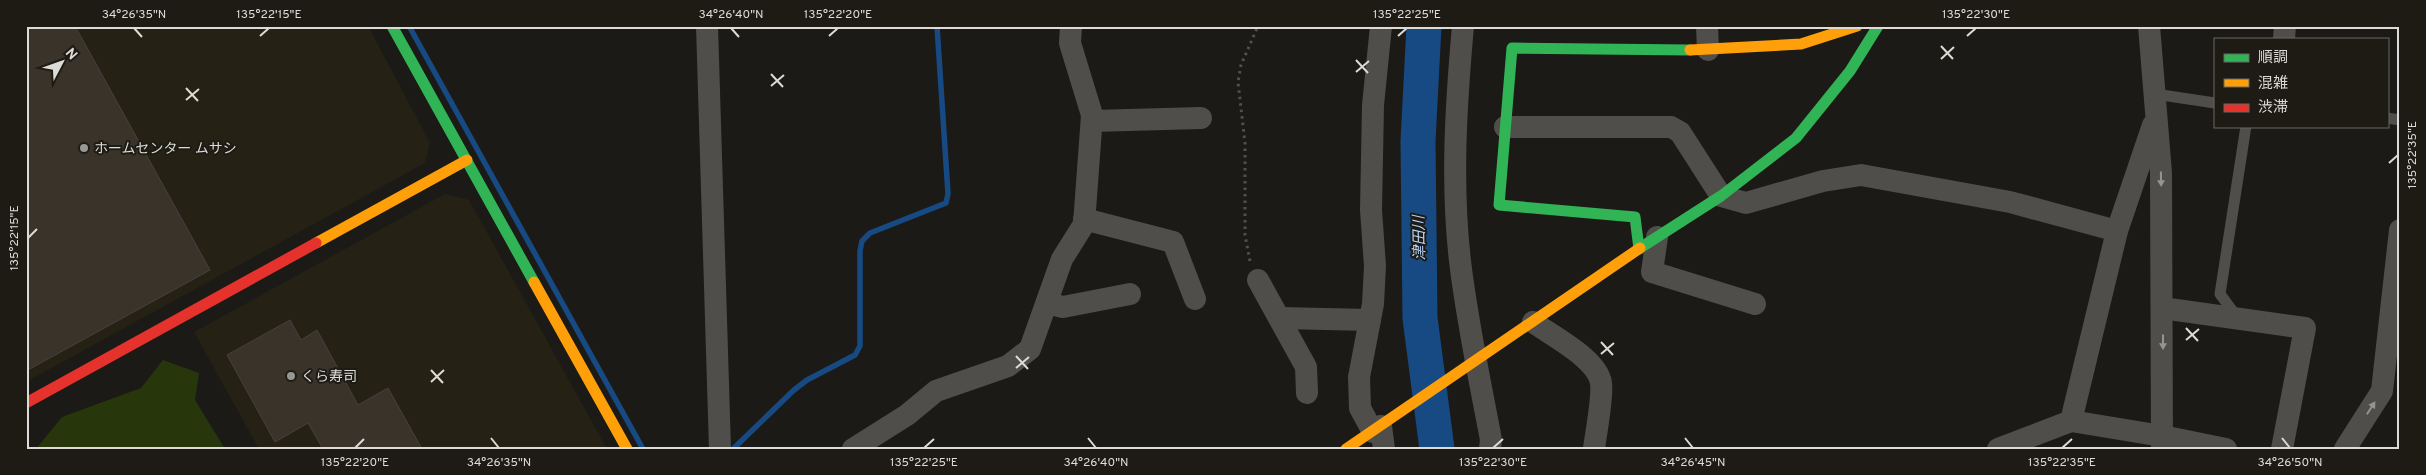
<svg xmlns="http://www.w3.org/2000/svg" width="2426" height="475" font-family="Overpass,'Noto Sans JP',sans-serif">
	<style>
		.built { fill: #252215 }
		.green { fill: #28360c }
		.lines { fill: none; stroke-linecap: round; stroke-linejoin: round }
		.stream { stroke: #174a83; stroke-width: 5.5 }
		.river { stroke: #174a83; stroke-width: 35 }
		.building { fill: #39332a; stroke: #44423f }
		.path { stroke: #51504d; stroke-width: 3; stroke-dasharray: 2.5 4; stroke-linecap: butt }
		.lane { stroke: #4f4e4b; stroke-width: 11 }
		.street { stroke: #4f4e4b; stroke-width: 22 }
		.fast { stroke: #30b455; stroke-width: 11 }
		.slow { stroke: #ff9f0a; stroke-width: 11 }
		.jam { stroke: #e5322d; stroke-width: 11 }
		.oneway { fill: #969490 }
		.ticks { fill: none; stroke: #dcdbd6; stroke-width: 2 }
		.poi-dot { fill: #989793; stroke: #1d1b14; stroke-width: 2 }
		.labels { text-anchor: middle; stroke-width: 4; stroke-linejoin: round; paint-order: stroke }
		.poi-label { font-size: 14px; fill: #dcdbd6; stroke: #1d1b14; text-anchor: start }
		.water-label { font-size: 15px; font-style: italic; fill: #bbd8fc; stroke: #1d1b14 }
		.neatline { fill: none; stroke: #dcdbd6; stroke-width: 2 }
		.ticks-label { font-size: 12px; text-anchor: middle; fill: #dcdbd6 }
	</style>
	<rect width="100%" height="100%" fill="#1b1a16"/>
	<!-- built -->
	<g class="built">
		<polygon points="26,26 368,26 430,143 425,163 26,382"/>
		<polygon points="445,194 469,200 607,449 259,449 194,332"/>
	</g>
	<!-- green -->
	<polygon class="green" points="163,360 199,373 195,400 225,449 36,449 62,417 141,388"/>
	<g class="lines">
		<!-- stream -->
		<g class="stream">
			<polyline points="409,26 643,449"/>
			<polyline points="733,449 794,390 807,380 855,355 860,346 860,251 862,241 870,233 946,203 948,194 937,26"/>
		</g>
		<!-- river -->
		<polyline class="river" points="1424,26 1418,141 1420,318 1437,449"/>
	</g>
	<!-- building -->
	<g class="building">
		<polygon points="26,26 75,26 210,270 26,371"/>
		<polygon points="290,320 301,340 317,330 358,405 388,388 422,449 323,449 308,423 275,442 227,355"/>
	</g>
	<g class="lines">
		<!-- path -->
		<polyline class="path" points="1250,261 1245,235 1245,143 1238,82 1241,65 1258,26"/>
		<!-- lane -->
		<g class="lane">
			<polyline points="2155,94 2215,103"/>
			<polyline points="2387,118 2400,120"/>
			<polyline points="2237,317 2220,294 2246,126"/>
		</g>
		<!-- street -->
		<g class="street">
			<polyline points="707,26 720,449"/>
			<path d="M1463,26c-7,78 -12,157 -3,235 7,60 20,120 31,179l-1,9"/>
			<polyline points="1707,26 1708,50"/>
			<polyline points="2149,26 2161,173 2162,449"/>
			<polyline points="2284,39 2285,26"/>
			<polyline points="1092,121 1201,118"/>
			<polyline points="1505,127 1671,127 1680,132 1721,196 1746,203 1823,181 1861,175 2010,202 2117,231"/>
			<polyline points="1084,219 1173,242 1195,299"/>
			<polyline points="1657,237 1652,272 1755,304"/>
			<polyline points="1258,280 1306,367 1307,393"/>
			<polyline points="1047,303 1063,307 1130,294"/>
			<polyline points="2162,308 2305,328 2282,449"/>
			<polyline points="1280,318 1370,320"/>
			<path d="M1533,322c19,14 65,37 68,61 2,15 -5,49 -7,66"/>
			<polyline points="2071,421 2162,436 2226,449"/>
			<polyline points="1381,426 1384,449"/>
			<polyline points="1373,432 1360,408 1359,377 1373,304 1375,266 1371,210 1373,105 1381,26"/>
			<polyline points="853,449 907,415 936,391 1008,366 1030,349 1062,259 1084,224 1092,115 1070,43 1071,26"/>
			<polyline points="1998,449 2071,421 2117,231 2153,125"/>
			<polyline points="2345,449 2382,391 2400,230"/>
		</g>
		<!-- fast -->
		<g class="fast">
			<polyline points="392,26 534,282"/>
			<polyline points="1640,248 1721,196 1796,138 1850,71 1878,26"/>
			<polyline points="1639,249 1635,217 1499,205 1512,48 1690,50"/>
		</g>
		<!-- slow -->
		<g class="slow">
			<polyline points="1690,50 1801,44 1857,26"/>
			<polyline points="316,243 467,160"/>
			<polyline points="534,282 627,449"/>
			<polyline points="1346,449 1640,248"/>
		</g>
		<!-- jam -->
		<polyline class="jam" points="26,403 316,243"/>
	</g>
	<!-- one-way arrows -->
	<defs><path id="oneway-solid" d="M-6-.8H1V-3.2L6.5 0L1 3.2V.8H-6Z" transform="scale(1.25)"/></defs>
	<g class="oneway">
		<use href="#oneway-solid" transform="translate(2161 179) rotate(89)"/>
		<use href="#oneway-solid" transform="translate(2163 342) rotate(90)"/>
		<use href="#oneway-solid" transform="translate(2371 408) rotate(-57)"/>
	</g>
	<!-- ticks -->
	<path class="ticks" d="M134,28l8,9M731,28l8,9M260,36l9,-8M829,36l9,-8M1398,36l9,-8M1967,36l9,-8M1941,46l12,13M1941,59l13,-12M1356,60l12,13M1356,72l13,-11M771,74l12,13M771,86l13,-11M186,88l12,13M186,100l13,-11M2389,163l9,-8M28,238l9,-9M2186,328l12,13M2186,340l13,-11M1601,342l12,13M1601,354l13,-11M1016,356l12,13M1016,368l13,-11M431,370l12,13M431,382l13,-12M491,438l8,10M1088,438l8,10M1685,438l8,10M2282,438l8,10M355,448l9,-9M924,448l10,-9M1493,448l10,-9M2062,448l10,-9"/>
	<!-- markers -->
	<g class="poi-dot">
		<circle cx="84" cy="148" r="5"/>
		<circle cx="291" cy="376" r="5"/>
	</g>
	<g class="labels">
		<!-- poi labels -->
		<g class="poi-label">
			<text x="94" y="153">ホームセンター ムサシ</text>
			<text x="301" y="381">くら寿司</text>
		</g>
		<!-- water labels -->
		<g class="water-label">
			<text transform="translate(1419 238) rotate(-91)" y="5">津田川</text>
		</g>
	</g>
	<!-- border -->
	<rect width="2426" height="475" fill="none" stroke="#1d1b14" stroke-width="55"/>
	<!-- legend -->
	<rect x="2214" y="38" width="175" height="90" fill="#1d1b14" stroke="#696862"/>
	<rect x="2224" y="54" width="25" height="8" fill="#30b455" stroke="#696862"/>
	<text x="2258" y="62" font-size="15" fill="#dcdbd6">順調</text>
	<rect x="2224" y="79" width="25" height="8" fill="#ff9f0a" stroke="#696862"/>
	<text x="2258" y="88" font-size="15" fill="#dcdbd6">混雑</text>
	<rect x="2224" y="104" width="25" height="8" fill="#e5322d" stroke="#696862"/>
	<text x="2258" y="112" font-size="15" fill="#dcdbd6">渋滞</text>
	<!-- north arrow -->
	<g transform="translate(62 62) rotate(49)" stroke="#1d1b14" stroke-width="4" paint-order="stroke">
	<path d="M0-4L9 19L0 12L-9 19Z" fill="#dcdbd6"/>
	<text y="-8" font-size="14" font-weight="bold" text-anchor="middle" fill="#dcdbd6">N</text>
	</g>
	<rect x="28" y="28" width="2370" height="420" class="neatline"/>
	<g class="ticks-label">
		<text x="134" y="18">34°26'35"N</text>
		<text x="269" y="18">135°22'15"E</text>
		<text x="731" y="18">34°26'40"N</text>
		<text x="838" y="18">135°22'20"E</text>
		<text x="1407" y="18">135°22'25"E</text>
		<text x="1976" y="18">135°22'30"E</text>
		<text transform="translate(2412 155) rotate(-90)" y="4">135°22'35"E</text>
		<text transform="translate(14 238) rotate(-90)" y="4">135°22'15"E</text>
		<text x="355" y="466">135°22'20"E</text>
		<text x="499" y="466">34°26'35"N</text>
		<text x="924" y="466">135°22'25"E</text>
		<text x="1096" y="466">34°26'40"N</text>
		<text x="1493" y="466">135°22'30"E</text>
		<text x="1693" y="466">34°26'45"N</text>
		<text x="2062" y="466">135°22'35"E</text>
		<text x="2290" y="466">34°26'50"N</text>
	</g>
</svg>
